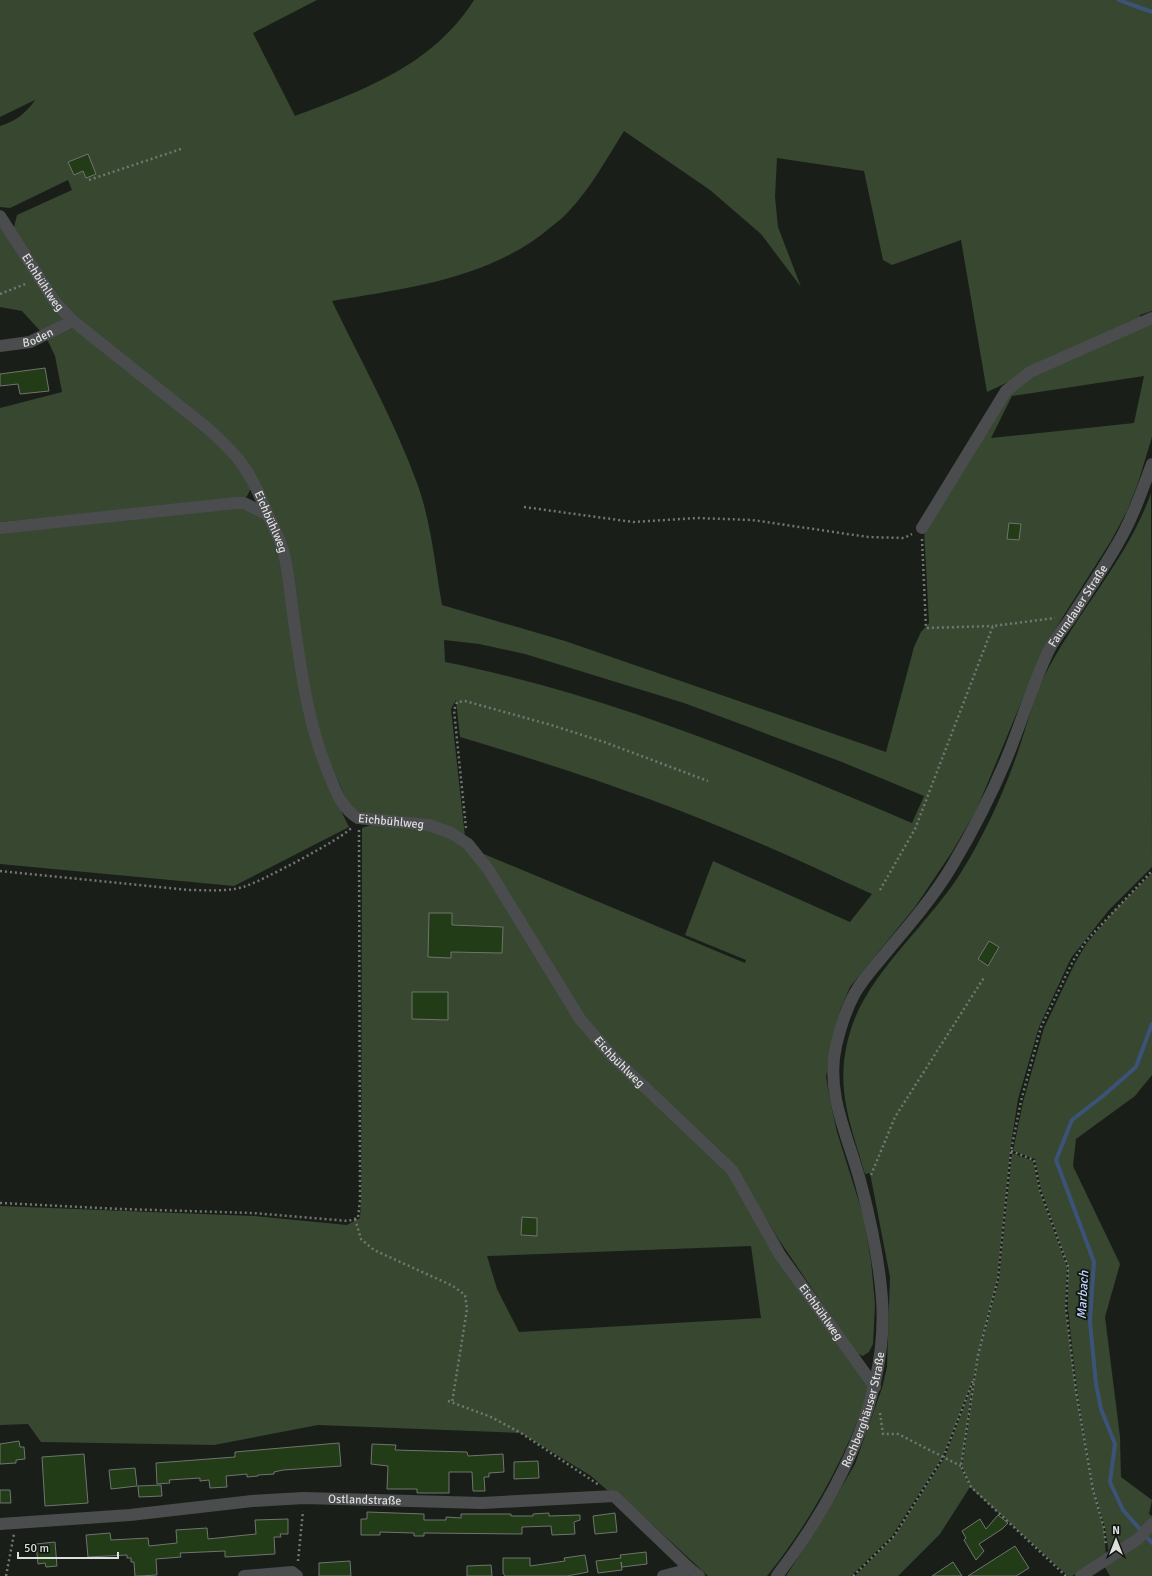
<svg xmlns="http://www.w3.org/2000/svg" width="1152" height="1576" font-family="Signika,sans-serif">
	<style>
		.green { fill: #374730; fill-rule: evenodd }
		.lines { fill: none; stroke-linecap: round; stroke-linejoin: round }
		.stream { stroke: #3b5378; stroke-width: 4 }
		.building { fill: #223c17; stroke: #70746f }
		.path { stroke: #737773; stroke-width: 2.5; stroke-dasharray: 2 3; stroke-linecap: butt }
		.minor { stroke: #4a4c4e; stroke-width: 12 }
		.labels { text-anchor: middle; stroke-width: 3.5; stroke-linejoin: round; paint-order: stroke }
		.street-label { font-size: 12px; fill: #dcdfdc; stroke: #111410 }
		.water-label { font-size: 13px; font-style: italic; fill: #bcd4fa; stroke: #111410 }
	</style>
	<rect width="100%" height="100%" fill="#1a1e19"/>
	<!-- green -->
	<g class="green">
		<path d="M0,0h317l-64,33 42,83c69,-26 138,-51 179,-116h678v311l-12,4v6l-153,71 -26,-152 -69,25 -9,-5 -19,-89 -87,-13 -2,39 3,30 23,60 -40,-53 -51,-44 -86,-59c-17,27 -33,57 -55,80 -5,6 -12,11 -18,16 -61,52 -143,61 -219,74 29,60 62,119 85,182 14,38 18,82 25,122l123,36 321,111 28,-105 7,-15 8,-9 -5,-94 85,-135 23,-19 120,-52v114l-14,46 -11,28 -16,30 -66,104 -69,166 -24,41 -37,55 -65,80 -9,21 -8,27 -7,42 4,23 7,32 27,86 7,43 4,43 -2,40 -4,8 -6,4 -7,-3 -77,-113 -44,-73 -117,-113 -34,-37 -105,-165 266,111 1,-3 -61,-25 28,-74 137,61 22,-28c-38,-17 -75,-35 -113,-51 -97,-42 -198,-76 -299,-106l-4,-37 -5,9 14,128 -103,-24 -8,-4 -7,-8 -30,-69 -28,-172 -38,-93 -170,-146 -22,-23 -46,-67 4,-16 55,-25 -4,-10 -58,28 -10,-1v-81c16,-5 25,-12 35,-26l-35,17zM1144,376l-10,47 -143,15 21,-42zM444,640l35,4 46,10 159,49 158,59 82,34 -12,27c-150,-64 -306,-129 -467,-161z"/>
		<polygon points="0,225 67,321 42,333 22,311 0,307"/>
		<polygon points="73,328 158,393 235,459 251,488 247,496 244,498 0,522 0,408 62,392 55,356 47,339"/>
		<path d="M1151,493l1,374 -43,43 -38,48 -32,69 -21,72 -8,52 -13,129 -19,75 -4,22 -31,79 -51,80 -41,40h-65l37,-57 32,-55 27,-76 5,-21 3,-90 -20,-104 -5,1c-15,-52 -31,-87 -15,-142 17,-58 77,-106 110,-158 22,-35 41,-75 55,-114 10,-27 16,-55 28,-81 31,-64 84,-118 108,-186z"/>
		<polygon points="240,507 265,518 278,544 326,780 349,827 234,886 0,864 0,533"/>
		<path d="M374,824l55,4 35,17 21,27 91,148 152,151 142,215c-21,66 -59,136 -103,190h-59l-93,-86h-8l-16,-14 -70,-43 -203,-8 -104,20 -173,-3 -13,-18 -28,1v-219l253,10 94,9 13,-7 1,-18 1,-372zM751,1246l10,72 -242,14 -22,-43 -10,-33z"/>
		<polygon points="1152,873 1152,1075 1135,1096 1076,1139 1073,1166 1120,1264 1105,1317 1120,1437 1121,1477 1152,1500 1149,1514 1152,1516 1152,1576 1110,1576 1103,1564 1109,1555 1105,1527 1093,1490 1077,1391 1068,1309 1068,1266 1041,1189 1035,1159 1013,1151 1023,1102 1044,1028 1075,963 1087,943 1114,911"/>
		<polygon points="1012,1153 1033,1161 1039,1190 1067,1267 1065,1308 1076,1391 1093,1490 1104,1528 1106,1556 1072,1576 1068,1576 970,1487 940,1534 898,1576 855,1576 894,1537 945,1457 973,1383 961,1467 970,1487 962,1466 978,1355 999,1280"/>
	</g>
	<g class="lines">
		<!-- stream -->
		<g class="stream">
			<polyline points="1119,0 1152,12"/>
			<polyline points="1152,1024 1136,1067 1104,1095 1072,1120 1056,1160 1094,1262 1090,1322 1096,1384 1101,1409 1115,1444 1110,1482 1123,1510 1152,1543"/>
		</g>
	</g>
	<!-- building -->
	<g class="building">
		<polygon points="88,154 96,174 86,178 83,171 74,175 68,162"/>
		<polygon points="45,368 49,391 20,394 18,384 0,386 0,374"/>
		<polygon points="1009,523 1021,524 1019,540 1007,539"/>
		<polygon points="429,913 452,913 452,925 503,927 502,953 451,952 451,958 428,957"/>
		<polygon points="989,941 999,947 988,966 978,959"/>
		<polygon points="412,992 448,992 448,1020 412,1019"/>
		<polygon points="522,1217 537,1218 537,1236 521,1235"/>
		<polygon points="19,1441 20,1447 24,1447 25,1459 16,1460 16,1463 0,1464 0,1444"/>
		<polygon points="339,1443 341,1466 283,1470 274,1472 274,1474 258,1475 258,1476 247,1477 247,1474 226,1476 227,1487 210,1488 209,1480 200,1481 200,1478 169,1480 170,1483 157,1484 156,1463 235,1457 235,1452"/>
		<polygon points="372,1444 396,1445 395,1450 467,1452 468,1456 503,1454 504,1472 489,1473 489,1477 484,1477 485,1491 473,1491 472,1472 449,1472 449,1493 417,1493 417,1489 387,1489 388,1466 371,1464"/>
		<polygon points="84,1454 88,1503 45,1506 42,1457"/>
		<polygon points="538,1461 539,1478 514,1479 514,1462"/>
		<polygon points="135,1468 137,1486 111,1489 109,1470"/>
		<polygon points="161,1485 162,1496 139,1497 138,1486"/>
		<polygon points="0,1490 10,1490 11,1503 0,1503"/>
		<polygon points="367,1512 424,1514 424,1520 446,1520 446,1517 461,1518 461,1514 511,1514 511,1516 533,1516 533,1514 549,1513 549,1516 580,1515 580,1520 574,1522 575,1534 552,1535 551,1526 522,1527 522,1534 424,1533 424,1536 414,1536 414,1533 380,1532 380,1535 361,1535 361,1519 367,1519"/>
		<polygon points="615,1513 617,1532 595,1534 593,1516"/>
		<polygon points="998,1515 1008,1523 1002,1529 979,1544 984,1551 976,1560 964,1540 966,1538 962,1531 980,1519 986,1529"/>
		<polygon points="288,1519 288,1534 280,1534 281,1537 274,1537 275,1554 225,1557 225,1551 180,1553 181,1557 156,1559 157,1575 139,1576 135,1576 134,1562 131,1562 131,1558 127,1558 127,1555 88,1557 86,1535 110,1533 111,1540 148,1538 149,1546 177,1543 176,1530 207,1528 208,1539 256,1534 255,1520"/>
		<polygon points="55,1542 57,1566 46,1567 45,1563 38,1564 36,1544"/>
		<polygon points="1015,1546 1029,1568 1016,1576 968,1576"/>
		<polygon points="646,1552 647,1564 622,1567 621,1562 622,1570 598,1573 596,1561 621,1558 620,1555"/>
		<polygon points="585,1555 588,1572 567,1576 505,1576 503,1573 503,1558 530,1558 530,1566 565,1561 564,1558"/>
		<polygon points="350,1561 351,1576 319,1576 319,1563"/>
		<polygon points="953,1562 962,1576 932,1576"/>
		<polygon points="491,1565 492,1576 467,1576 467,1566"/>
	</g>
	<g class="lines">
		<!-- path -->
		<g class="path">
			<polyline points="89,180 181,149"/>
			<polyline points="0,294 28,283"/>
			<polyline points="524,507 633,522 697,518 752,520 868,537 904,538 912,534"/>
			<polyline points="922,539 926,628 993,626"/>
			<polyline points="466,828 454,710 457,702 465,701 551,725 604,742 708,781"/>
			<path d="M0,871l188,19c19,0 37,2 55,-3 15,-4 103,-50 109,-60"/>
			<polyline points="880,890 915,829 993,626 1055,618"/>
			<polyline points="1011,1151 1034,1160 1040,1190 1068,1267 1066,1309 1076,1391 1093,1490 1104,1528 1106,1546"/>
			<polyline points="871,1175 895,1117 985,976"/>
			<polyline points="0,1203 121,1209 253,1213 348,1221 358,1218 360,1200 359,830"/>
			<polyline points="355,1219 361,1239 374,1250 453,1286 465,1295 467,1309 452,1403"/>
			<polyline points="448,1401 491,1417 521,1433 599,1485"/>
			<polyline points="880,1413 883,1434 898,1434 961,1466"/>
			<polyline points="298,1561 303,1511"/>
			<polyline points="6,1576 14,1534"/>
			<polyline points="853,1576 894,1536 944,1456 973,1381"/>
			<polyline points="1066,1576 971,1487 961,1466 978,1355 998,1279 1011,1151 1021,1101 1041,1027 1073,961 1086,941 1152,871"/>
		</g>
		<!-- minor -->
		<g class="minor">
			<path id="s1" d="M0,216l55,86 18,19 133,106c35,30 45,46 62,88 6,13 13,26 16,39 5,20 6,40 9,60 8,57 15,113 38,165 6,16 12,30 27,39l71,7 22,8 17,11 20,25 92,150 32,37 120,114 48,85 95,132"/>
			<path id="s2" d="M0,346l30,-4 43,-21"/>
			<polyline points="0,528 236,503 244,503 268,515"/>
			<polyline points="922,528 1006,391 1030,372 1152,318"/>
			<path id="s3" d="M0,1524l130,-9 122,-14 52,-3 178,5 132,-7 76,73 9,7"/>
			<polyline points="244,1576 292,1572 297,1576"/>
			<polyline points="663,1576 690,1569"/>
			<path id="s4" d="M777,1576c59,-77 112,-178 105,-277 -3,-40 -11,-77 -21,-115 -12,-46 -36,-90 -25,-138 4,-17 10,-37 19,-53 9,-16 22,-29 34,-44 22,-26 45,-53 63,-83 22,-37 42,-76 58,-116 13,-33 23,-66 38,-98 6,-13 16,-24 24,-36 15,-24 32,-48 46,-73 15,-25 24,-53 34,-79"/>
			<polyline points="1081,1576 1138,1539 1152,1524"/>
		</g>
	</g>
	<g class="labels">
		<!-- street labels -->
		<g class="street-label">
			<text dy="4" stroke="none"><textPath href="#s1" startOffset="79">Eichbühlweg</textPath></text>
			<text dy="4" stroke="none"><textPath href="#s2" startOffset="39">Boden</textPath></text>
			<text dy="4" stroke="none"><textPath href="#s1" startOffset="415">Eichbühlweg</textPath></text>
			<text dy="4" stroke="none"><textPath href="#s4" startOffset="1068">Faurndauer Straße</textPath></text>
			<text dy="4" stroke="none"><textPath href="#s1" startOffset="762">Eichbühlweg</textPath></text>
			<text dy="4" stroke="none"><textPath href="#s1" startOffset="1110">Eichbühlweg</textPath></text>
			<text dy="4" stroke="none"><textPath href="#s1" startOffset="1434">Eichbühlweg</textPath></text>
			<text dy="4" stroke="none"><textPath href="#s4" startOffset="189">Rechberghäuser Straße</textPath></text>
			<text dy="4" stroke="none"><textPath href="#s3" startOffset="366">Ostlandstraße</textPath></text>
		</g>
		<!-- water labels -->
		<g class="water-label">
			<text transform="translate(1082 1295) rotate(-87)" y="5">Marbach</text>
		</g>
	</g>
	<!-- north arrow -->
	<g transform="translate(1116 1540)" stroke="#111410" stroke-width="3" paint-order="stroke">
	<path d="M0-3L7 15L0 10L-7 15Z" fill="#dcdfdc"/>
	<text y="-6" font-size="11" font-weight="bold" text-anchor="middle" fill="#dcdfdc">N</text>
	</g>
	<!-- scale -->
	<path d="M18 1552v6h100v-6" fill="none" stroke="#dcdfdc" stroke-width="2"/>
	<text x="24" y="1552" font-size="12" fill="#dcdfdc" stroke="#111410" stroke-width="3" paint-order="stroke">50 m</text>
</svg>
